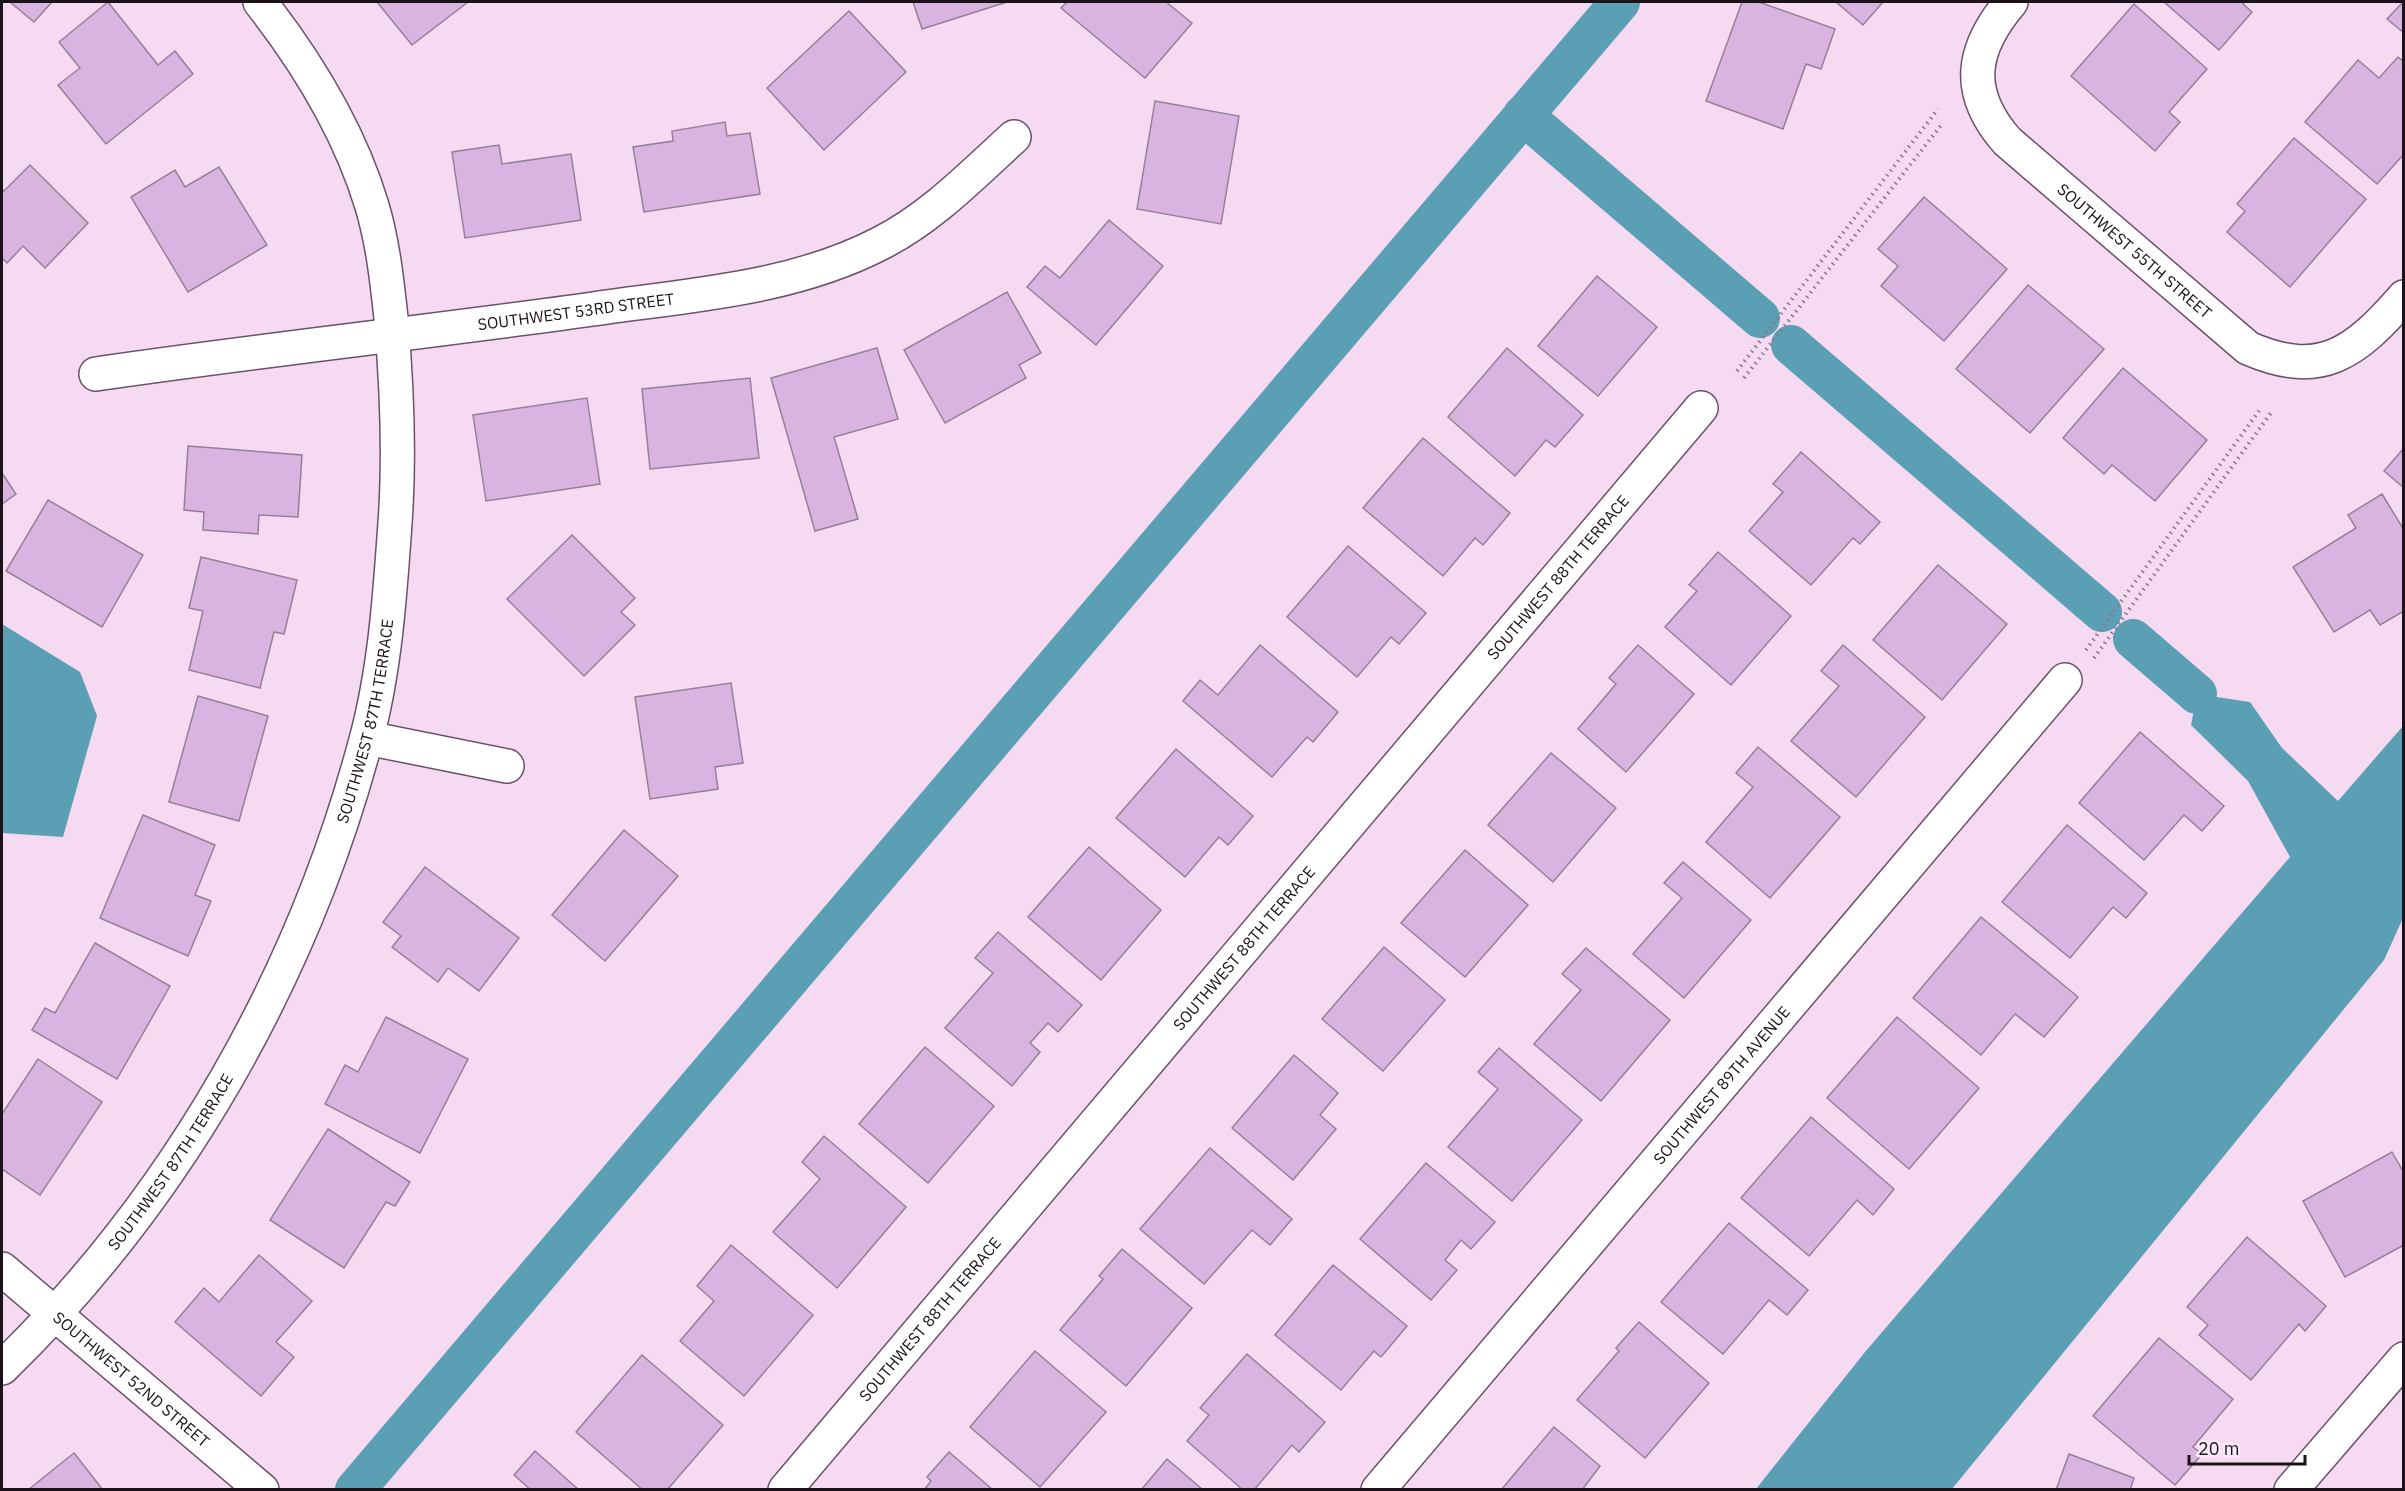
<svg xmlns="http://www.w3.org/2000/svg" width="2405" height="1491" font-family="'IBM Plex Sans',sans-serif">
	<style>
		.water { fill: #5b9fb4 }
		.lines { fill: none; stroke-linecap: round; stroke-linejoin: round }
		.canal { stroke: #5b9fb4; stroke-width: 40 }
		.building { fill: #d9b4e1; stroke: #948098; stroke-width: 1.5 }
		.street-casing { stroke: #6a5368; stroke-width: 36 }
		.path { stroke: #8b7888; stroke-width: 4; stroke-dasharray: 1.5 4.5; stroke-linecap: butt }
		.street { stroke: #fff; stroke-width: 33 }
		.labels { text-anchor: middle; stroke-width: 4.5; stroke-linejoin: round; paint-order: stroke }
		.street-label { font-size: 16px; fill: #1b121a; stroke: #fcebfa }
	</style>
	<rect width="100%" height="100%" fill="#f6daf2"/>
	<!-- water -->
	<g class="water">
		<polygon points="2,624 80,672 97,716 63,837 2,833"/>
		<polygon points="2197,694 2250,702 2282,748 2338,801 2403,726 2403,918 2384,960 1952,1489 1756,1489 1865,1352 2290,857 2248,781 2191,725"/>
	</g>
	<g class="lines">
		<!-- canal -->
		<g class="canal">
			<polyline points="1523,115 1760,318"/>
			<polyline points="1791,345 2102,612"/>
			<polyline points="2133,639 2197,694"/>
			<polyline points="355,1490 1620,2"/>
		</g>
	</g>
	<!-- building -->
	<g class="building">
		<polygon points="10,2 52,2 34,22"/>
		<polygon points="108,2 158,65 175,51 193,74 106,144 58,85 80,68 59,42"/>
		<polygon points="377,2 468,2 412,45"/>
		<polygon points="913,2 1007,2 922,29"/>
		<polygon points="1067,2 1166,2 1192,23 1145,78 1061,8"/>
		<polygon points="1742,2 1759,2 1835,29 1821,69 1806,64 1783,129 1706,101"/>
		<polygon points="1836,2 1883,2 1863,25"/>
		<polygon points="2164,2 2245,2 2243,4 2252,12 2219,50"/>
		<polygon points="2403,2 2404,2 2404,33 2387,19"/>
		<polygon points="2134,4 2207,69 2169,112 2180,122 2155,151 2071,76"/>
		<polygon points="849,11 906,72 824,150 767,88"/>
		<polygon points="2398,57 2404,62 2404,154 2377,184 2305,122 2358,60 2379,78"/>
		<polygon points="1155,101 1239,116 1221,224 1137,209"/>
		<polygon points="725,122 727,136 750,133 760,194 644,212 633,147 673,141 672,131"/>
		<polygon points="2294,138 2366,199 2290,287 2227,232 2245,211 2237,204"/>
		<polygon points="499,145 502,164 571,154 581,220 465,238 452,152"/>
		<polygon points="30,165 88,223 45,268 23,246 7,263 2,258 2,189 4,191"/>
		<polygon points="219,167 267,245 188,292 131,197 175,170 185,187"/>
		<polygon points="1924,197 2007,269 1944,341 1881,286 1898,266 1878,249"/>
		<polygon points="1109,220 1163,266 1096,345 1027,287 1045,266 1060,278"/>
		<polygon points="1597,276 1657,327 1598,396 1538,346"/>
		<polygon points="2028,285 2104,349 2030,433 1956,369"/>
		<polygon points="1007,292 1041,353 1019,365 1026,378 945,423 904,350"/>
		<polygon points="877,348 898,419 834,437 858,519 815,531 771,378"/>
		<polygon points="1507,348 1583,415 1555,447 1546,440 1515,476 1448,417"/>
		<polygon points="2123,368 2207,440 2155,501 2112,465 2104,474 2063,438"/>
		<polygon points="750,378 759,458 650,469 642,389"/>
		<polygon points="587,398 600,484 486,501 473,415"/>
		<polygon points="1423,438 1510,513 1483,545 1475,538 1443,576 1363,508"/>
		<polygon points="188,446 302,455 298,517 259,515 258,534 203,530 204,512 184,510"/>
		<polygon points="2404,448 2404,488 2384,471"/>
		<polygon points="1801,452 1880,522 1860,544 1853,538 1811,585 1749,531 1783,492 1773,484"/>
		<polygon points="2,473 16,494 2,504"/>
		<polygon points="2382,494 2404,530 2404,611 2380,625 2370,610 2334,632 2293,567 2356,528 2348,515"/>
		<polygon points="48,500 143,555 102,627 6,571"/>
		<polygon points="572,535 635,598 621,612 635,625 584,676 507,599"/>
		<polygon points="1348,546 1426,613 1399,644 1391,637 1357,677 1287,617"/>
		<polygon points="1718,552 1791,616 1731,685 1665,627 1697,591 1689,585"/>
		<polygon points="201,557 297,580 284,634 274,632 260,688 189,670 203,611 189,608"/>
		<polygon points="1938,565 2007,624 1942,700 1873,640"/>
		<polygon points="1260,645 1338,712 1313,742 1307,737 1272,777 1183,701 1200,680 1218,695"/>
		<polygon points="1638,645 1694,694 1626,772 1578,729 1616,684 1609,678"/>
		<polygon points="1843,645 1925,717 1856,797 1791,741 1839,686 1821,671"/>
		<polygon points="731,683 743,763 715,767 718,789 650,799 635,697"/>
		<polygon points="198,696 268,716 239,821 169,802"/>
		<polygon points="2140,732 2224,806 2202,831 2184,815 2144,860 2079,803"/>
		<polygon points="1758,747 1840,817 1770,898 1706,842 1753,787 1736,773"/>
		<polygon points="1176,749 1253,816 1228,845 1219,837 1185,877 1116,818"/>
		<polygon points="1551,753 1616,808 1553,882 1488,825"/>
		<polygon points="143,815 215,845 195,895 211,901 188,956 100,918"/>
		<polygon points="2067,825 2147,893 2126,918 2113,907 2070,958 2002,902"/>
		<polygon points="624,830 678,876 605,961 552,915"/>
		<polygon points="1089,847 1161,910 1101,980 1028,917"/>
		<polygon points="1465,850 1528,905 1465,977 1401,923"/>
		<polygon points="1683,862 1751,920 1684,998 1633,954 1682,898 1664,883"/>
		<polygon points="425,867 519,938 479,991 448,968 438,982 392,947 401,936 383,922"/>
		<polygon points="1981,917 2078,997 2044,1037 2015,1014 1981,1055 1913,998"/>
		<polygon points="998,932 1082,1005 1058,1032 1048,1023 1030,1043 1040,1052 1012,1086 945,1028 993,973 975,958"/>
		<polygon points="95,943 170,986 117,1079 32,1030 45,1008 55,1013"/>
		<polygon points="1384,947 1445,1000 1383,1071 1322,1019"/>
		<polygon points="1586,948 1670,1020 1601,1101 1534,1044 1581,990 1562,974"/>
		<polygon points="386,1017 468,1059 420,1153 325,1104 345,1065 358,1072"/>
		<polygon points="1897,1017 1979,1088 1909,1169 1827,1098"/>
		<polygon points="925,1047 994,1106 928,1183 859,1124"/>
		<polygon points="1499,1048 1582,1120 1512,1201 1448,1147 1498,1089 1478,1072"/>
		<polygon points="1294,1055 1338,1093 1320,1115 1336,1129 1293,1180 1232,1128"/>
		<polygon points="38,1059 102,1102 40,1195 2,1169 2,1114"/>
		<polygon points="1811,1117 1894,1189 1873,1215 1857,1200 1809,1256 1741,1198"/>
		<polygon points="328,1129 410,1182 395,1206 386,1202 344,1268 270,1220"/>
		<polygon points="824,1136 906,1207 837,1288 773,1232 820,1179 802,1162"/>
		<polygon points="1210,1148 1292,1219 1270,1245 1252,1230 1204,1284 1140,1229"/>
		<polygon points="2392,1152 2404,1173 2404,1245 2345,1277 2303,1201"/>
		<polygon points="1426,1163 1495,1222 1471,1249 1461,1240 1445,1260 1457,1270 1431,1300 1360,1239"/>
		<polygon points="1729,1223 1808,1290 1787,1315 1769,1300 1723,1354 1661,1302"/>
		<polygon points="2247,1237 2326,1306 2305,1331 2299,1324 2251,1380 2199,1335 2208,1325 2187,1307"/>
		<polygon points="731,1245 813,1315 744,1396 680,1341 714,1301 697,1286"/>
		<polygon points="1122,1249 1192,1308 1126,1386 1060,1330 1103,1279 1099,1276"/>
		<polygon points="259,1255 312,1301 276,1342 294,1357 261,1396 175,1322 204,1288 219,1302"/>
		<polygon points="1333,1265 1407,1326 1381,1357 1374,1351 1341,1390 1275,1335"/>
		<polygon points="1639,1322 1709,1383 1645,1458 1577,1400 1619,1351 1616,1348"/>
		<polygon points="2159,1338 2233,1399 2193,1447 2202,1454 2175,1485 2093,1416"/>
		<polygon points="1035,1351 1106,1412 1040,1487 970,1427"/>
		<polygon points="1247,1354 1325,1422 1299,1452 1292,1445 1254,1490 1243,1490 1187,1441 1209,1415 1200,1408"/>
		<polygon points="642,1355 723,1425 667,1490 643,1490 576,1432"/>
		<polygon points="1554,1427 1600,1466 1582,1490 1501,1490"/>
		<polygon points="535,1451 579,1490 531,1490 514,1475"/>
		<polygon points="949,1452 993,1490 924,1490 931,1481 927,1477"/>
		<polygon points="74,1453 103,1490 28,1490"/>
		<polygon points="2069,1454 2134,1478 2130,1490 2056,1490"/>
		<polygon points="1167,1459 1203,1490 1141,1490"/>
	</g>
	<g class="lines">
		<!-- street casing -->
		<g class="street-casing">
			<g id="street">
				<path id="s1" d="M2011,2c-40,47 -47,90 -4,139l241,207c73,32 107,5 156,-51"/>
				<path id="s2" d="M96,374c166,-24 332,-42 497,-65 97,-14 200,-20 288,-66 51,-26 91,-68 133,-106"/>
				<polyline points="367,738 507,766"/>
				<path id="s3" d="M2,1269l260,221"/>
				<path id="s4" d="M2,1368c176,-171 301,-391 364,-628 19,-70 24,-145 29,-217 5,-69 2,-136 -4,-205 -4,-37 -8,-75 -19,-112 -22,-73 -65,-144 -112,-204"/>
				<path id="s5" d="M785,1490l916,-1082"/>
				<path id="s6" d="M1378,1490l687,-810"/>
				<polyline points="2291,1490 2404,1359"/>
			</g>
		</g>
		<!-- path -->
		<g class="path">
			<polyline points="1737,371 1938,109"/>
			<polyline points="1744,378 1942,124"/>
			<polyline points="2086,650 2261,408"/>
			<polyline points="2094,658 2273,410"/>
		</g>
		<!-- street -->
		<use href="#street" class="street"/>
	</g>
	<g class="labels">
		<!-- street labels -->
		<g class="street-label">
			<text dy="6" stroke="none"><textPath href="#s1" startOffset="324">SOUTHWEST 55TH STREET</textPath></text>
			<text dy="6" stroke="none"><textPath href="#s2" startOffset="484">SOUTHWEST 53RD STREET</textPath></text>
			<text dy="6" stroke="none"><textPath href="#s5" startOffset="1196">SOUTHWEST 88TH TERRACE</textPath></text>
			<text dy="6" stroke="none"><textPath href="#s4" startOffset="753">SOUTHWEST 87TH TERRACE</textPath></text>
			<text dy="6" stroke="none"><textPath href="#s5" startOffset="710">SOUTHWEST 88TH TERRACE</textPath></text>
			<text dy="6" stroke="none"><textPath href="#s6" startOffset="531">SOUTHWEST 89TH AVENUE</textPath></text>
			<text dy="6" stroke="none"><textPath href="#s4" startOffset="267">SOUTHWEST 87TH TERRACE</textPath></text>
			<text dy="6" stroke="none"><textPath href="#s5" startOffset="224">SOUTHWEST 88TH TERRACE</textPath></text>
			<text dy="6" stroke="none"><textPath href="#s3" startOffset="170">SOUTHWEST 52ND STREET</textPath></text>
		</g>
	</g>
	<!-- border -->
	<rect width="2405" height="1491" fill="none" stroke="#1b121a" stroke-width="6"/>
	<!-- scale -->
	<path d="M2189 1455v9h116v-9" fill="none" stroke="#1b121a" stroke-width="3"/>
	<text x="2198" y="1455" font-size="18" fill="#1b121a" stroke="#fcebfa" stroke-width="4.5" paint-order="stroke">20 m</text>
</svg>
